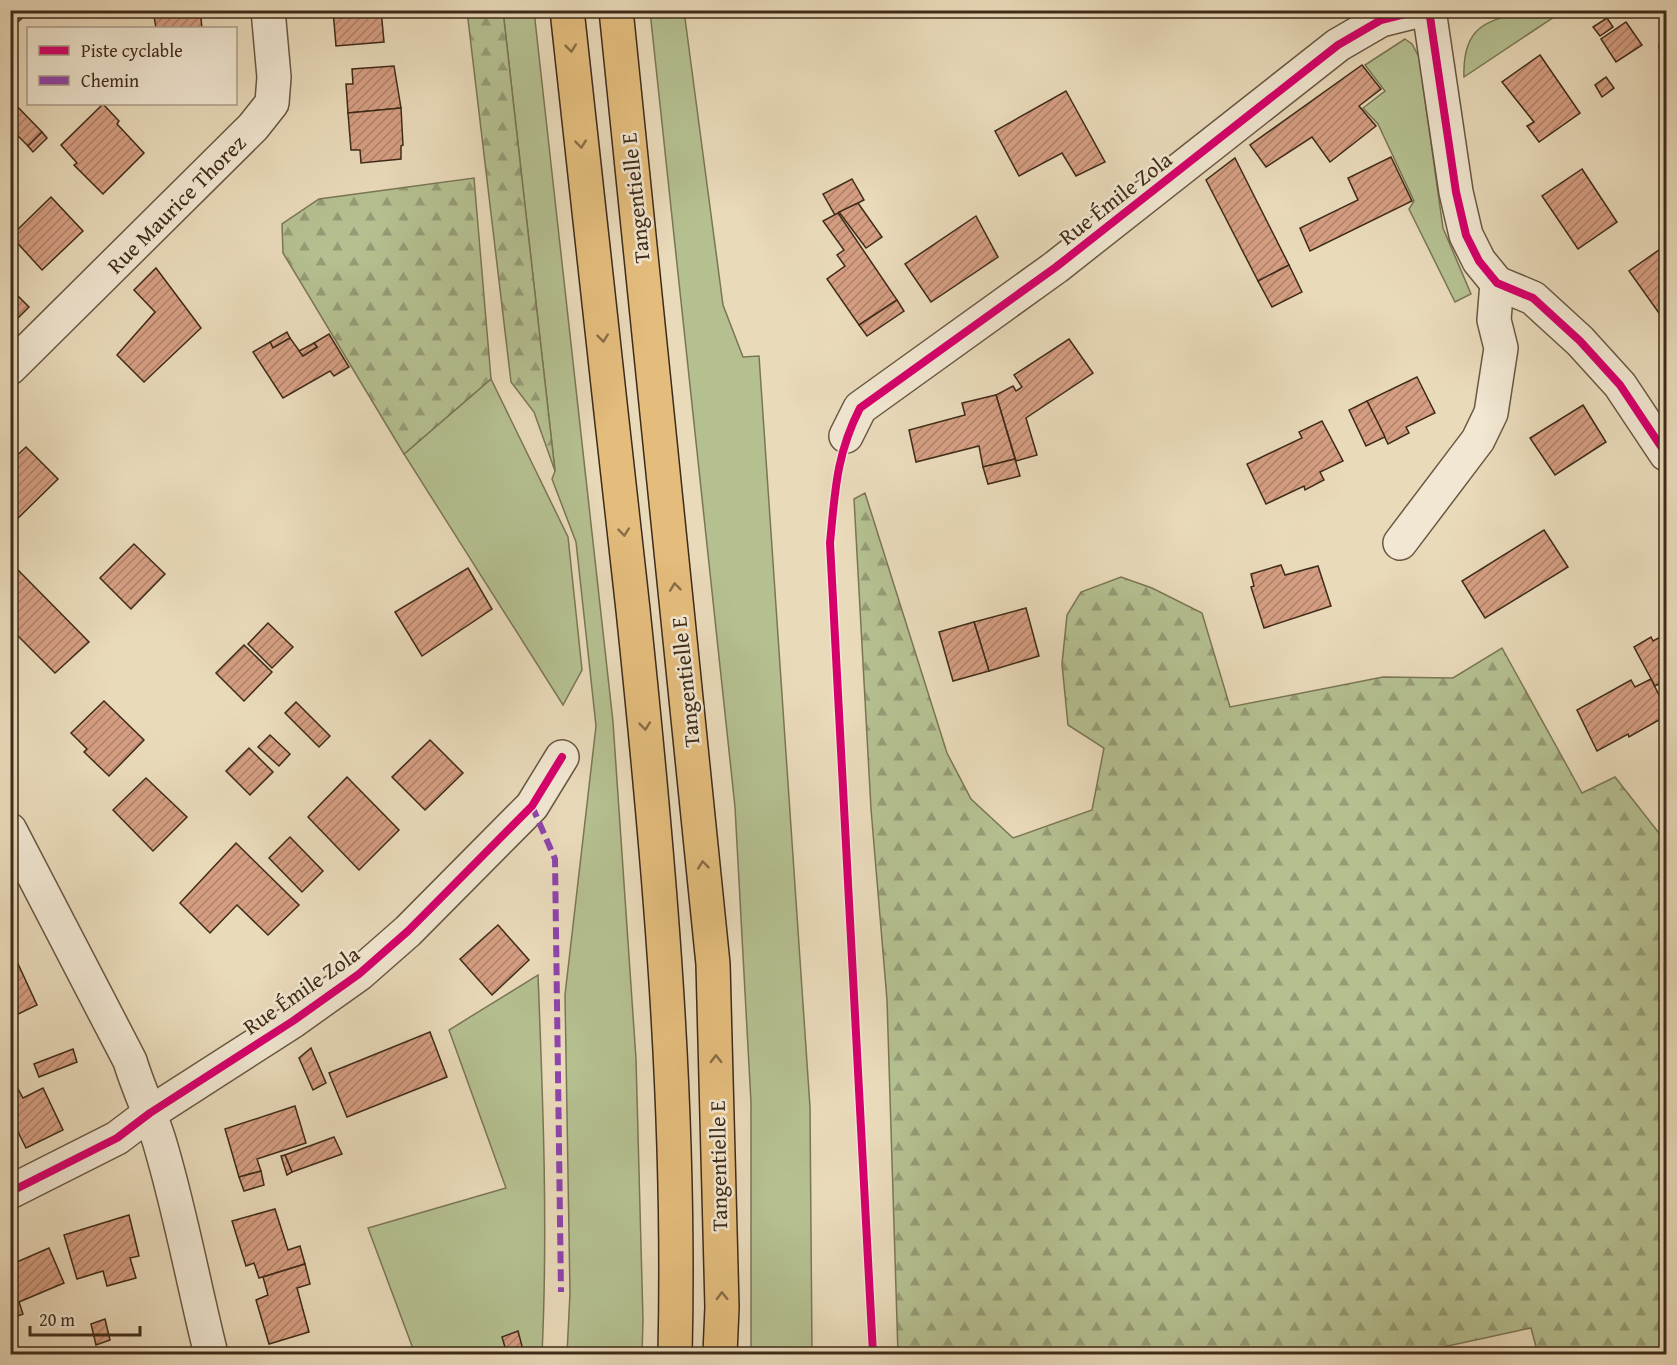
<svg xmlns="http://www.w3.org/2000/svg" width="1677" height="1365" font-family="'Gentium Book Plus',serif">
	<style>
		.green { fill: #b5c091; stroke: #7a7655; stroke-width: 1.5 }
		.forest { fill: url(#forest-firs); stroke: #7a7655; stroke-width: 1.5 }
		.building { fill: url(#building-hatch); stroke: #3f2b19; stroke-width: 1.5 }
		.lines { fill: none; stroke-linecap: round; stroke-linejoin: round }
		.minor-casing { stroke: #6a5741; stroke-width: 36 }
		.primary-casing { stroke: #3f2b19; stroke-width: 36 }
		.minor { stroke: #f1e7d2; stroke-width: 33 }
		.primary { stroke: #e4bd7d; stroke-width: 33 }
		.quiet { stroke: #8e44ad; stroke-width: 6; stroke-dasharray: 12 6; stroke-linecap: butt }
		.cycleway-casing { stroke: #f1e7d2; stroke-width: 11 }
		.cycleway { stroke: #d6006c; stroke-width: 8 }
		.oneway { stroke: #896d46 }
		.labels { text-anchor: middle; stroke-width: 5; stroke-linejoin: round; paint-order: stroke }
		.street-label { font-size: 22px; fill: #3f2b19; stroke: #f1e7d2 }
	</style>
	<defs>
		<pattern id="forest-firs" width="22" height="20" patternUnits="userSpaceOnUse" patternTransform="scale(1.5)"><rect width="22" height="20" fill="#b5c091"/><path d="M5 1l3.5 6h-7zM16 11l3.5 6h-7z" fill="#959c76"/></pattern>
		<pattern id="building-hatch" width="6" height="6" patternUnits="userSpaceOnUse" patternTransform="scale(1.5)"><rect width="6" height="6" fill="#d59e82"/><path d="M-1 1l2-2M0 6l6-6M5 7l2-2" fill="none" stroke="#ae816a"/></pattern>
	</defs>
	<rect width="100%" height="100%" fill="#e9daba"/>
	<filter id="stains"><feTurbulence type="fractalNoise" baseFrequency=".00333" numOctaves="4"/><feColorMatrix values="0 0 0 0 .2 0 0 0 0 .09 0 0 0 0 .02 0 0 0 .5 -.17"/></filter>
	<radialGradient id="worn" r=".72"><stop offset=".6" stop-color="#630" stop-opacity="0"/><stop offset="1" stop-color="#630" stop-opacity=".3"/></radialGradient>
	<!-- green -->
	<g class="green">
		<polygon points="503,11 534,11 613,722 636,1059 643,1320 642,1354 567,1354 570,1293 565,995 596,726 576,542 552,479 555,471"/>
		<polygon points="650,11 684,11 723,305 743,357 759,356 810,1107 812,1354 751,1354 751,1103 735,807"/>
		<path d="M1532,11h31l-99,66c-2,-52 24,-58 68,-66z"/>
		<polygon points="1405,39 1412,44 1419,57 1443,228 1471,294 1455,302 1409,209 1414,201 1378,124 1363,108 1385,91 1365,65"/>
		<polygon points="491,379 568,537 582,670 563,705 404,454"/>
		<path d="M538,975c5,126 10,253 4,379h-127l-47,-126 138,-40 -57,-158z"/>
	</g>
	<!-- forest -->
	<g class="forest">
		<polygon points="467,11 503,11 555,471 534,412 511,382"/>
		<polygon points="474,178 491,379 404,454 283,253 282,224 319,199"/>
		<polygon points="865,493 947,753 971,799 1013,838 1092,810 1104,748 1068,725 1062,664 1067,615 1081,592 1121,577 1152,588 1202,613 1230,707 1383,677 1453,678 1502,648 1582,793 1615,777 1666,842 1666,1354 1538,1354 1531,1328 1411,1354 898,1354 887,1000 871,809 854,499"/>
	</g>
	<!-- building -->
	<g class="building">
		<polygon points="10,10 31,10 10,29"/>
		<polygon points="137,10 153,10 154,15 138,17"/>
		<polygon points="153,10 200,10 202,28 156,28"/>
		<polygon points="333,10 381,10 384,42 336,46"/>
		<polygon points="1607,18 1613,27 1600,36 1593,27"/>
		<polygon points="1626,22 1642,45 1616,62 1601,39"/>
		<polygon points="1666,44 1666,91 1664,91 1659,45"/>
		<polygon points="1540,55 1580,113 1539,142 1527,126 1534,122 1502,82"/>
		<polygon points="1362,65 1381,89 1359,106 1376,126 1330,162 1312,137 1266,167 1250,145"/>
		<polygon points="394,66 401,108 348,113 346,84 353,84 352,69"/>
		<polygon points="1606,77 1614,88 1602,97 1595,85"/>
		<polygon points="1066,91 1105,162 1076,176 1062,153 1019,176 995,131"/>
		<polygon points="10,99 42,132 28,146 10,128"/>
		<polygon points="103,104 119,121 117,124 144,153 103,194 74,165 77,163 61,145"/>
		<polygon points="401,108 403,145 401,146 401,159 361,163 360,150 351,150 348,113"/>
		<polygon points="42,132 47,138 33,152 28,146"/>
		<polygon points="1391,157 1412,201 1310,251 1300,228 1358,200 1348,178"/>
		<polygon points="1235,158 1289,265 1258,281 1206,180"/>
		<polygon points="1582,169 1617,222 1578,249 1542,196"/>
		<polygon points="852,179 864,200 835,215 823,194"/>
		<polygon points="51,197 83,231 42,270 11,236"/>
		<polygon points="858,203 882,237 866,248 839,212"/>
		<polygon points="838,213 897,300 859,325 827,279 845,266 837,255 844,250 823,221"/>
		<polygon points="976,216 998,257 931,302 905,264"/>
		<polygon points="1666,245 1666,323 1629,271"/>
		<polygon points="1289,265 1302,292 1272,307 1258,281"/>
		<polygon points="156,268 201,328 144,382 117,355 155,312 134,290"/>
		<polygon points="15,293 29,307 15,321 10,316 10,297"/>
		<polygon points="897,300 904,311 867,336 859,325"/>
		<polygon points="287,332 290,338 273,348 270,342"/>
		<polygon points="329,334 349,367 334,376 330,371 283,398 253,352 270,342 273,348 290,338 303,356 317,347 314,343"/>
		<polygon points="1069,339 1093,373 1026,418 1037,455 1016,461 996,395 1013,386 1016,391 1022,387 1014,375"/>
		<polygon points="314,343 317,347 303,356 299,351"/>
		<polygon points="1417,377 1435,413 1406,427 1409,433 1388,444 1367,401"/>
		<polygon points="996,395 1015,459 983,467 979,446 916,462 909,430 965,415 962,403"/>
		<polygon points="1367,401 1385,437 1366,446 1349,410"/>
		<polygon points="1583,405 1606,442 1555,475 1530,438"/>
		<polygon points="1322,421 1343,461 1320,472 1324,480 1305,490 1304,486 1266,504 1247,464 1302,438 1299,432"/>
		<polygon points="26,447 58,479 10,526 10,462"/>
		<polygon points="1015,459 1020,476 988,484 983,467"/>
		<polygon points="1544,530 1568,567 1485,618 1462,581"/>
		<polygon points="134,544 165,574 131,609 100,578"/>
		<polygon points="1281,565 1285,575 1318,566 1331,606 1264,628 1251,587 1254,586 1251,574"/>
		<polygon points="468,568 492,609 422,656 395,612"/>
		<polygon points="18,570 89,642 55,673 10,628 10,616 13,613 10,611 10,578"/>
		<polygon points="1026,608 1039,656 989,671 974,622"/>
		<polygon points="974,622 989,671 953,681 939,632"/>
		<polygon points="268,623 293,647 272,668 248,644"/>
		<polygon points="1666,634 1666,680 1655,686 1634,647 1651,637 1653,641"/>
		<polygon points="244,645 272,672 244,701 216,673"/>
		<polygon points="1651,679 1666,709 1666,716 1629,737 1628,734 1597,751 1577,710 1631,680 1635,687"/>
		<polygon points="104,701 144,740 109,776 84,752 87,749 71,733"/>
		<polygon points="296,702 330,736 319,747 285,713"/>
		<polygon points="270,735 290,754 279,766 258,747"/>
		<polygon points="430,740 463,773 425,810 392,777"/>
		<polygon points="249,748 273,772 250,795 226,771"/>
		<polygon points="347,777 399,830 359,870 308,817"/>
		<polygon points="146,778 187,817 153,851 113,810"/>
		<polygon points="290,837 323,871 302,892 269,858"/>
		<polygon points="236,843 299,905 268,935 237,905 210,933 180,903"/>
		<polygon points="498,925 529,960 492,995 460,959"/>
		<polygon points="13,953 37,1005 10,1018 10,954"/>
		<polygon points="430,1032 447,1077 347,1117 329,1073"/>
		<polygon points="311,1048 326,1083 313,1090 299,1058"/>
		<polygon points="73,1049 77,1062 39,1077 34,1064"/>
		<polygon points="17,1087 23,1098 43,1088 63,1130 26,1148 10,1116 10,1090"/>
		<polygon points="295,1106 306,1143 257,1159 261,1171 239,1177 225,1129"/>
		<polygon points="334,1137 342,1154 292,1172 285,1155"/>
		<polygon points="285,1155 292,1172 287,1175 281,1156"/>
		<polygon points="261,1171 264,1185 244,1191 239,1177"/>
		<polygon points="275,1209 288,1250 300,1246 305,1264 259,1278 254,1263 246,1266 232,1221"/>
		<polygon points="129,1215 139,1256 130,1258 136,1278 107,1286 103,1271 77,1279 64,1235"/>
		<polygon points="49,1248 64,1283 19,1302 23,1314 10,1319 10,1265"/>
		<polygon points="305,1264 310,1284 297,1288 309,1332 269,1344 256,1300 268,1295 263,1277"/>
		<polygon points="105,1319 110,1340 96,1345 91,1324"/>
		<polygon points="518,1331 523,1350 520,1351 521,1354 507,1354 502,1337"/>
	</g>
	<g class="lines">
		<!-- minor casing -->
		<g class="minor-casing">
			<g id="minor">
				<polyline points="1429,10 1456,192 1466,235 1479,261 1497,283 1533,298 1580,341 1620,385 1666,454"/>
				<polyline points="10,368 253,127 272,103 274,77 268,10"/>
				<polyline points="846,436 860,408 1056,267 1338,45 1381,20 1421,10"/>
				<polyline points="1400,543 1478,440 1491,413 1501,348 1494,320 1497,283"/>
				<path d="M10,830l120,231c9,30 23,57 31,86 20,68 33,139 50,207"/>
				<polyline points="10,1192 117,1138 150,1113 293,1021 359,974 408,931 532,806 562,757"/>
			</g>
		</g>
		<!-- primary casing -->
		<g class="primary-casing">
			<g id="primary">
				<path d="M567,10c21,201 44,400 66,600 26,248 48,496 42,744"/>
				<polyline points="616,10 713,964 722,1307 720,1354"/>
			</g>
		</g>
		<!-- minor -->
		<use href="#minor" class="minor"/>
		<!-- primary -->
		<use href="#primary" class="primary"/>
		<!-- quiet -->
		<polyline class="quiet" points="532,806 555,859 561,1292"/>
		<!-- cycleway casing -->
		<g class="cycleway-casing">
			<g id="cycleway">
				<polyline points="1429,10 1456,192 1466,235 1479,261 1497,283 1533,298 1580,341 1620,385 1666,454"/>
				<polyline points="10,1192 117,1138 150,1113 293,1021 359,974 408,931 532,806 562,757"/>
				<path d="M873,1354l-43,-811c5,-51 6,-88 30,-135l196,-141 282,-222 43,-25 40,-10"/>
			</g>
		</g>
		<!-- cycleway -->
		<use href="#cycleway" class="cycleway"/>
	</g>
	<!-- one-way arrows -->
	<defs><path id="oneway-chevron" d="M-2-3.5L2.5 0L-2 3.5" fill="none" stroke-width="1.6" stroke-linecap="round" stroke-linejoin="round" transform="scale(1.5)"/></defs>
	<g class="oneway">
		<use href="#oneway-chevron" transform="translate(571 48) rotate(84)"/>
		<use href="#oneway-chevron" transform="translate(581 144) rotate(84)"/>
		<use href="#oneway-chevron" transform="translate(603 338) rotate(84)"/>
		<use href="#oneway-chevron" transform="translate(624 532) rotate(84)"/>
		<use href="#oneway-chevron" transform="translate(675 587) rotate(-96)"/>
		<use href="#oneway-chevron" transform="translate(645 726) rotate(84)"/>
		<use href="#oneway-chevron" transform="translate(703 865) rotate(-96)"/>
		<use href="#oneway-chevron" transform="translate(716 1059) rotate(-91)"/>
		<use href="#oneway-chevron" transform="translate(722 1296) rotate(-91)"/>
	</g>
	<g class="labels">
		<!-- street labels -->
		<g class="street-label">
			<text transform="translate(635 198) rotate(-96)" y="8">Tangentielle E</text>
			<text transform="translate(1115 198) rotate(-38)" y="8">Rue Émile Zola</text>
			<text transform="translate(176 204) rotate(-45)" y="8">Rue Maurice Thorez</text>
			<text transform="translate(685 682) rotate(-96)" y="8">Tangentielle E</text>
			<text transform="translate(301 990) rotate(-35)" y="8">Rue Émile Zola</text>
			<text transform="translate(718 1166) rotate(-91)" y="8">Tangentielle E</text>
		</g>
	</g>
	<!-- margin -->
	<rect width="1677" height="1365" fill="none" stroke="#e9daba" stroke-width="36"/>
	<rect x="12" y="12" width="1653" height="1341" fill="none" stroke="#3f2b19" stroke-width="3"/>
	<rect x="18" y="18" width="1641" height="1329" fill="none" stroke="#3f2b19" stroke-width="1.5"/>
	<!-- legend -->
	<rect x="27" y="27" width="210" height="78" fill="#f1e7d2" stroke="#aa9c88" stroke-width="1.5"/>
	<rect x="39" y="46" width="30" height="9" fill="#d6006c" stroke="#aa9c88" stroke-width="1.5"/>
	<text x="81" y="57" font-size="18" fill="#3f2b19">Piste cyclable</text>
	<rect x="39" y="76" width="30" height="9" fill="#8e44ad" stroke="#aa9c88" stroke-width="1.5"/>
	<text x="81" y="87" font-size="18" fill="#3f2b19">Chemin</text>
	<!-- scale -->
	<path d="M30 1326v9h110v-9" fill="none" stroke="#3f2b19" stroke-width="3"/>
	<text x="39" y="1326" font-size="18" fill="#3f2b19" stroke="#f1e7d2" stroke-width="4.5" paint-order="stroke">20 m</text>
	<rect width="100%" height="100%" filter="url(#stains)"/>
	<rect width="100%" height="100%" fill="url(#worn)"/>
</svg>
